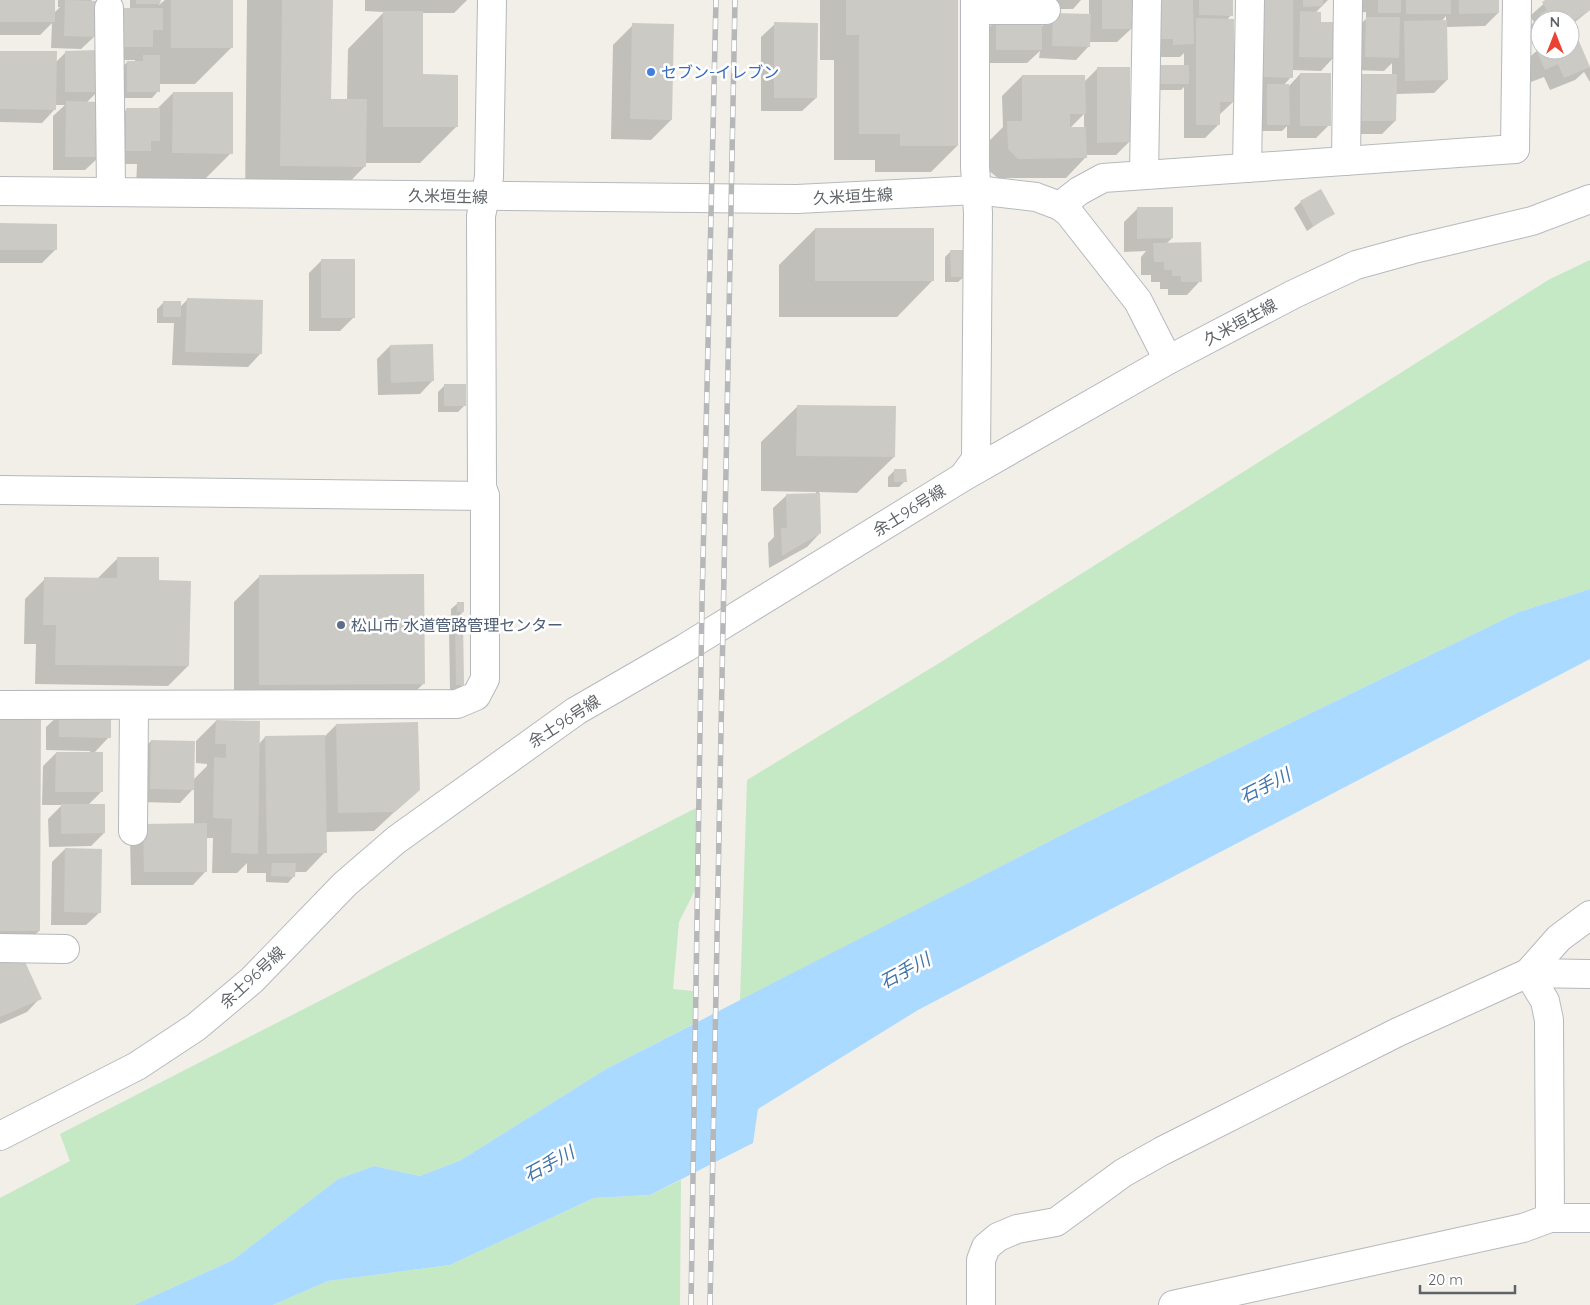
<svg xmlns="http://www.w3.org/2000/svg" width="1590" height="1305" font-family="Quicksand,'Noto Sans JP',sans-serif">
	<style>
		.green { fill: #c5e8c5 }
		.water { fill: #aadaff }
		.shadow { fill: #0003; fill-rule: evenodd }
		.building { fill: #cccac5 }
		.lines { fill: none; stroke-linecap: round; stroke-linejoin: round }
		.street-casing { stroke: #b5b8bc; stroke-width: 30 }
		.secondary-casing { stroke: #b6babf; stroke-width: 30 }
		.street { stroke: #fff; stroke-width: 28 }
		.secondary { stroke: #fff; stroke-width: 28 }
		.rail-casing { stroke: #b6b7b8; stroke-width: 5.5 }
		.rail { stroke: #fff; stroke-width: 4; stroke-dasharray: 11; stroke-linecap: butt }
		.shop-dot { fill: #3f7fe0; stroke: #fff; stroke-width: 2 }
		.service-dot { fill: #5c6f8a; stroke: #fff; stroke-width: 2 }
		.labels { text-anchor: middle; stroke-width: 5; stroke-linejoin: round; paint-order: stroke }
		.shop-label { font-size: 16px; fill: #366cbe; stroke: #fff; text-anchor: start }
		.street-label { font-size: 16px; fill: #5f6368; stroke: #fff }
		.service-label { font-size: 16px; fill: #4e5e75; stroke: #fff; text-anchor: start }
		.water-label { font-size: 18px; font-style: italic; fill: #4174aa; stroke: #fff }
	</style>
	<rect width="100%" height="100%" fill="#f1efe8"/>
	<!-- green -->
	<g class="green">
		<polygon points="1590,260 1590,589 1519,612 1083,824 740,1001 747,780 941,662 1550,279"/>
		<polygon points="698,807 696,888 679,922 673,989 693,991 693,1024 606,1069 461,1160 420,1176 374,1166 338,1179 233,1260 134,1305 0,1305 0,1198 70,1161 60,1134"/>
		<polygon points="681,1180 680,1305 273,1305 328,1281 450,1265 594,1198 650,1195"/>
	</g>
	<!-- water -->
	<polygon class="water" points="1590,589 1590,659 918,1010 758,1109 753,1143 650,1195 594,1198 450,1265 328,1281 273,1305 134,1305 233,1260 338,1179 374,1166 420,1176 461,1160 606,1069 1083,824 1519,612"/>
	<!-- shadow -->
	<g class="shadow">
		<polygon points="0,0 54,0 54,13 60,7 58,7 58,0 92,0 90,2 95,36 81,49 51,48 52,23 40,35 0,35"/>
		<polygon points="130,0 159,0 159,5 165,0 231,0 231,48 195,84 158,84 158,91 152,98 121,98 121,69 127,62 135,62 135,60 111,60 111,22 124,9 130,9"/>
		<polygon points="247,0 331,0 330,100 347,100 348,49 384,12 365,11 365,0 467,0 454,13 421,13 421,75 456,127 420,163 365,163 365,166 329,203 245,202"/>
		<polygon points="820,0 957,0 957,146 931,172 875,172 875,160 834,160 834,60 820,60"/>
		<polygon points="1042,0 1081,0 1073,9 1042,9"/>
		<polygon points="1089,0 1131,0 1131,29 1117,42 1089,42 1089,46 1076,60 1039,58 1040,51 1027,63 984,63 984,33 997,19 1040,28 1054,15 1089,16"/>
		<polygon points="1144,0 1232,0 1231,15 1227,20 1233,102 1219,115 1218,125 1205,138 1184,138 1184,87 1181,90 1150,90 1184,67 1184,53 1180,57 1160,57 1160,52 1145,52"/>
		<polygon points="1249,0 1328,0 1315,13 1334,57 1321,71 1291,70 1291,77 1283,86 1289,86 1300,74 1329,125 1316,138 1287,138 1287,126 1282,131 1262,131 1261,90"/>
		<path d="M1352,0h146v13l-13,13 -39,1 1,53 -13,13 -39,1v27l-13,13h-34v-46l13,-13h31v-12l-8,8 -32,-1 1,-39 13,-12v-7l-14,1zM1446,16v6h-5z"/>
		<polygon points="1548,0 1590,0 1590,10 1570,26 1570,20 1540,20 1539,46 1528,28 1534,22 1530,16"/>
		<polygon points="775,24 816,98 802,111 761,111 761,37"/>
		<polygon points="633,25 671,120 651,140 611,139 613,45"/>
		<polygon points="1575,34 1590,68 1590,82 1584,72 1575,80 1550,90 1544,77 1531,82 1523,63 1540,48 1570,50 1570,36"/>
		<polygon points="0,52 56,62 65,53 98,91 86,103 99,157 85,170 53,170 53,116 65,105 55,105 55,109 42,123 0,122"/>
		<path d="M1097,69l32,73 -13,13h-31v3l-19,20h-68l-10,-8v-28l15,-15 -1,-31 20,-20 62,6zM1084,114v14h-14z"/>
		<polygon points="173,93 231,153 195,189 136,188 137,164 114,164 114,122 127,109 157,109"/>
		<polygon points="1301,202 1333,213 1307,231 1294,208"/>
		<polygon points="1138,208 1172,238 1166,244 1200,281 1187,295 1168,295 1168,289 1160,289 1160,282 1151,282 1151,275 1141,275 1141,257 1146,251 1124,252 1124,222"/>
		<polygon points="0,225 55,250 42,263 0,263"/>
		<polygon points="815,229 933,280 897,317 779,317 779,265"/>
		<polygon points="951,251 965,276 958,282 945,282 945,257"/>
		<polygon points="322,260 354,317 340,331 309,331 309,273"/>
		<polygon points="187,300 261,353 248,367 172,365 174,323 157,323 157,309 163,303 180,307"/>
		<polygon points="390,346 433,380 420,394 378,395 377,359"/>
		<polygon points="445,385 465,405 458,412 438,412 438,392"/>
		<polygon points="798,406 894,457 857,493 819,492 820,533 807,547 769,568 768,543 774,537 773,508 787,495 816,495 816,492 761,491 761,442"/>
		<polygon points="894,471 905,481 899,487 888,487 888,477"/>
		<polygon points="118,558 157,581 188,666 168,686 35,684 36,644 24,644 25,599 45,579 98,578"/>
		<polygon points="260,576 424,683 398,709 234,710 234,602"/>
		<polygon points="458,603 463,612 457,618 451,618 451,609"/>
		<polygon points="455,619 463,684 457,691 450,691 449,626"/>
		<polygon points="60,714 109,737 94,753 101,792 88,805 104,833 91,846 49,847 48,819 62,805 42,805 43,766 56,753 90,753 90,751 46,750 46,727"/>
		<polygon points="0,718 39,931 10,959 40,998 27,1012 0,1024"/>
		<polygon points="216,721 259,744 265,737 325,736 336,725 419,789 374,831 325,832 325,852 306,872 294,872 294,876 288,883 266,882 266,873 247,873 247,863 237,873 212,873 213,838 206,838 206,871 193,885 131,885 130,838 194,825 194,788 180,803 138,802 138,755 151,741 193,780 207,766 207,764 196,763 196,741"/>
		<polygon points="65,849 100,912 86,925 51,925 52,862"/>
	</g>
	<!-- building -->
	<g class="building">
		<rect x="0" y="0" width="55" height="22"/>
		<polygon points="65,0 97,1 96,37 64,36"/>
		<polygon points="136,0 161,0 160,4 136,4"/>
		<rect x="171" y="0" width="62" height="48"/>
		<polygon points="282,0 333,0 331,99 367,99 366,167 280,166"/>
		<polygon points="846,0 958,0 958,146 900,146 900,134 859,134 859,35 846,35"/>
		<rect x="1102" y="0" width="30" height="29"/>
		<polygon points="1157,0 1193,0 1194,44 1173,45 1173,39 1158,39"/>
		<polygon points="1199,0 1233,0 1233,16 1199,15"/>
		<polygon points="1262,0 1293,0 1293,78 1261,77"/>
		<polygon points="1303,0 1323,0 1323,6 1303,7"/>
		<rect x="1378" y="0" width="23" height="13"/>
		<rect x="1406" y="0" width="45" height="14"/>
		<polygon points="1459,0 1499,0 1499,13 1459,14"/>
		<polygon points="1545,0 1590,0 1590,10 1570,23 1570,20 1544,20 1540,14 1547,10 1542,2"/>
		<polygon points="123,8 163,8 163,30 153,30 153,47 123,47"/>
		<polygon points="383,11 423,11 423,74 458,75 458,127 383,127"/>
		<polygon points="1300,11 1321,12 1321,22 1336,22 1335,58 1299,57"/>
		<polygon points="1053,13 1091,14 1090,47 1052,46"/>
		<polygon points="1366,17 1400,17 1399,58 1365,57"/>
		<rect x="996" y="18" width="46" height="32"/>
		<polygon points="1196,18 1234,19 1234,102 1220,102 1220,125 1196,125"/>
		<polygon points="1447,20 1448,80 1405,81 1404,21"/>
		<polygon points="774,22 818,23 817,98 774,98"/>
		<polygon points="632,23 674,24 672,120 630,119"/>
		<polygon points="1575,32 1590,67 1564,78 1558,64 1545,70 1536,49 1540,47 1540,50 1570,50 1570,35"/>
		<polygon points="98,50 99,92 65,92 65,51"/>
		<polygon points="0,51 57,51 56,110 0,109"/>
		<polygon points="143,55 160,55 160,92 127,92 127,61 143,61"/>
		<rect x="1156" y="65" width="33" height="19"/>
		<polygon points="1097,67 1130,67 1130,142 1097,143"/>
		<rect x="1300" y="73" width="31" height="53"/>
		<polygon points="1361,74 1397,74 1396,121 1361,121"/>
		<polygon points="1022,75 1085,75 1086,114 1070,114 1070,127 1086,127 1087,158 1018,159 1008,149 1007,121 1022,121"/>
		<polygon points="1267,84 1289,84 1290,125 1267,125"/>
		<polygon points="173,92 233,92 233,154 172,153"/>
		<polygon points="66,101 100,102 100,157 65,157"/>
		<polygon points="126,108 160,108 160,141 151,141 151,151 126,151"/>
		<polygon points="1321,189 1335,214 1313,226 1300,201"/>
		<polygon points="1137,207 1173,207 1173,238 1137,239"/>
		<polygon points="0,223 57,224 57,250 0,250"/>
		<rect x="815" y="228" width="119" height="53"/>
		<polygon points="1201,242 1202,282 1181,282 1181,276 1172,276 1172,270 1164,270 1164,262 1154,262 1153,243"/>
		<polygon points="950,250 966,250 966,277 951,277"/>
		<rect x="321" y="259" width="34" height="59"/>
		<polygon points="187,298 263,300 262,354 185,352"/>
		<rect x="163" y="301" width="18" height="16"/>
		<polygon points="433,344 434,381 391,383 390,345"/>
		<rect x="444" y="384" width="22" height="22"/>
		<polygon points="797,405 896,406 895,457 796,456"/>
		<polygon points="894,469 906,469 907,482 894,482"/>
		<polygon points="820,493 821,533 782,556 781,528 787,528 786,494"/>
		<polygon points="117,557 159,557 159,580 191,581 189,666 55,665 56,625 43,625 44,577 117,578"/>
		<polygon points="424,574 425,684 259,685 259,575"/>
		<rect x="457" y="602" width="7" height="10"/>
		<polygon points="455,618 463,618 464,685 456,685"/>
		<polygon points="59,712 111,713 111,738 59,737"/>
		<polygon points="0,716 41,717 40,931 0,931"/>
		<polygon points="216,720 260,721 258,854 231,853 232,819 213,818 214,757 226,758 226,744 215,744"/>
		<polygon points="418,722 420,790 395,812 338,813 336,724"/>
		<polygon points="325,735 327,853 267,854 265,736"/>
		<polygon points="151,740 195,741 194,790 150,789"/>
		<polygon points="56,752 103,752 103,792 55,792"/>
		<polygon points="61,804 105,804 105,833 61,834"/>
		<polygon points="207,823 207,872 144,872 143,824"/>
		<polygon points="65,848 102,849 101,913 64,912"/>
		<polygon points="272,863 296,863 295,877 271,876"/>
		<polygon points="21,953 42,999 0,1017 0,963"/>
	</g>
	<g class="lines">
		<!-- street casing -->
		<g class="street-casing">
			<g id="street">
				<polyline points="109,8 111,192"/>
				<polyline points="975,10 1046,10"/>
				<polyline points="1515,149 1517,0"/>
				<polyline points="1346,161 1348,0"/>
				<polyline points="1247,168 1250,0"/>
				<polyline points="1144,175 1147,0"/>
				<polyline points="963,477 976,459 978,213 975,166 975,0"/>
				<polyline points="0,490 485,496"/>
				<polyline points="0,705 457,704 476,696 485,679 485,496 482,487 481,216 489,177 492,0"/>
				<polyline points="133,831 134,705"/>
				<polyline points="0,948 65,949"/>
				<polyline points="981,1305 981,1260 986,1247 998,1237 1017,1229 1056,1222 1123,1173 1162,1151 1398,1032 1528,973 1559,938 1590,915"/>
				<polyline points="1173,1305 1523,1228 1550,1218 1549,1020 1545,1001 1528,973 1590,974"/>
			</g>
		</g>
		<!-- secondary casing -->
		<g class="secondary-casing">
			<g id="secondary">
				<polyline points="0,191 797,199 976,190 1036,197 1060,206 1069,213 1138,301 1168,360"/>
				<polyline points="1060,206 1079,191 1103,178 1515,149"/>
				<polyline points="0,1136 137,1066 196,1027 252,980 345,884 396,840 576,711 685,648 963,477 1168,360 1294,294 1356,265 1414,249 1532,221 1590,199"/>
				<polyline points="1550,1218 1590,1218"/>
			</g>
		</g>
		<!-- street -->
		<use href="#street" class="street"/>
		<!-- secondary -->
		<use href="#secondary" class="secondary"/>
		<!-- rail casing -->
		<g class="rail-casing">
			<g id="rail">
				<polyline points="691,1305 702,603 716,0"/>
				<polyline points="710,1305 735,0"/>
			</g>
		</g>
		<!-- rail -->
		<use href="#rail" class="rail"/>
	</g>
	<!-- markers -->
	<circle class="shop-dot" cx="651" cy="72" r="5"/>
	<circle class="service-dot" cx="341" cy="625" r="5"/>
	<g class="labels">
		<!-- shop labels -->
		<g class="shop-label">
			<text x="661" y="78">セブン-イレブン</text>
		</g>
		<!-- street labels -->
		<g class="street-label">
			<text transform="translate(448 196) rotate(1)" y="6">久米垣生線</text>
			<text transform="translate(853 196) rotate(-3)" y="6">久米垣生線</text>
			<text transform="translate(1240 322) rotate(-28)" y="6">久米垣生線</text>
			<text transform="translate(909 510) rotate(-32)" y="6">余土96号線</text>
			<text transform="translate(564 721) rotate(-33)" y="6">余土96号線</text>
			<text transform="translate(252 977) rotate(-43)" y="6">余土96号線</text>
		</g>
		<!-- service labels -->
		<g class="service-label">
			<text x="351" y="631">松山市 水道管路管理センター</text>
		</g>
		<!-- water labels -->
		<g class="water-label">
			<text transform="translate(1265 786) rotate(-27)" y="6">石手川</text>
			<text transform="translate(905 971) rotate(-28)" y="6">石手川</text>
			<text transform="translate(549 1164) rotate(-28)" y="6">石手川</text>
		</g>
	</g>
	<!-- north arrow -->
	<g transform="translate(1555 35)"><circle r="24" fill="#ffffff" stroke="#bfc1c3"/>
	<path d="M0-4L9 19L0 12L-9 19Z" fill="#ea4335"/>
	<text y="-8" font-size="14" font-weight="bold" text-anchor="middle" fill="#5f6368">N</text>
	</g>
	<!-- scale -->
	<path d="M1420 1285v8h95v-8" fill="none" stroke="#5f6368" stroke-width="2.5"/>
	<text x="1428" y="1285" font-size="15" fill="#5f6368" stroke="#ffffff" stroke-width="4" paint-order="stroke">20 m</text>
</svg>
